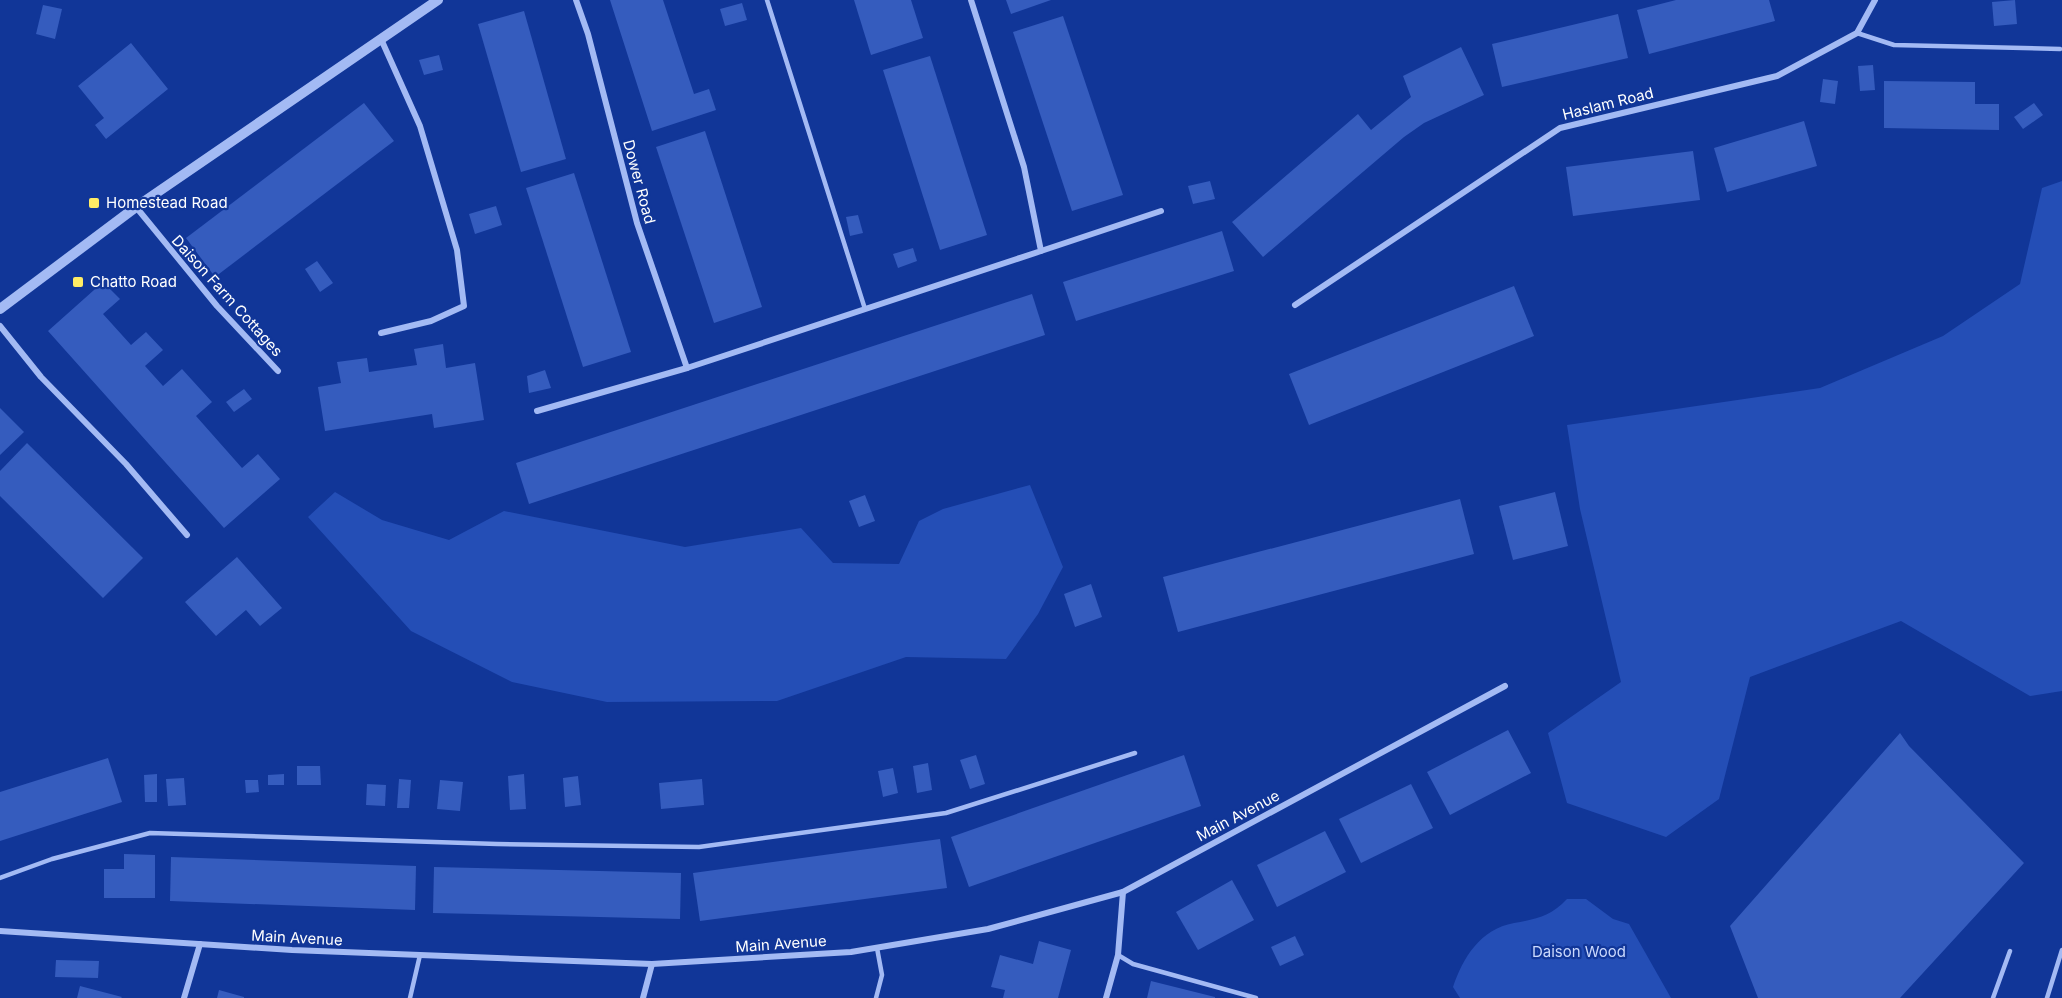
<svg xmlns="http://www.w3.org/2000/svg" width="2062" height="998" font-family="Inter,sans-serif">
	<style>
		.green { fill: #244eb6 }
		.building { fill: #355cbe }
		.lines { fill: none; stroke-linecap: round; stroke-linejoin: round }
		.service { stroke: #a3baf4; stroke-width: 4.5 }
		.minor { stroke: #a3baf4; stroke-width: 6 }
		.tertiary { stroke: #a3baf4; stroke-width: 10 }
		.poi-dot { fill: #ffec65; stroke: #113698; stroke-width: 2 }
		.labels { text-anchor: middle; stroke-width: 4.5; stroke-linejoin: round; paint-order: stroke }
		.street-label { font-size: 15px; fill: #fff; stroke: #113698 }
		.poi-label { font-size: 15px; fill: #fff; stroke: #113698; text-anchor: start }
		.park-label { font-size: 15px; fill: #cbd9fd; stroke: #113698 }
	</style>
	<rect width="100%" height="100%" fill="#113698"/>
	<!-- green -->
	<g class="green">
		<polygon points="2062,181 2062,691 2030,696 1901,621 1750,677 1719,799 1666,837 1567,803 1548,733 1621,682 1580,509 1567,425 1820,388 1943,336 2020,284 2042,188"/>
		<polygon points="1030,485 1063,567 1038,614 1006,659 906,657 777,701 607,702 512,682 411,631 308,517 335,492 382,520 449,540 504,511 685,547 801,528 833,563 899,564 919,521 943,509"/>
		<path d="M1567,899h19l27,20 16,5 42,74h-211l-7,-11c10,-29 27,-58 61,-64 23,-4 37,-7 53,-24z"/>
	</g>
	<!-- building -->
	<g class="building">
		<polygon points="610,0 663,0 694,94 709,89 716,110 652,131"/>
		<polygon points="854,0 911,0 923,38 871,55"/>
		<polygon points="1006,0 1051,0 1011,14"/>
		<polygon points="1676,0 1769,0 1775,21 1649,54 1637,10"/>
		<polygon points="2015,0 2017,24 1994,26 1992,2"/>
		<polygon points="742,3 747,20 725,26 720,9"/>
		<polygon points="43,5 62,9 55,39 36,34"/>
		<polygon points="524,11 566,159 521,172 478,24"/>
		<polygon points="1618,14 1628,58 1502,87 1492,44"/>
		<polygon points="1063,16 1123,195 1072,211 1013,32"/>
		<polygon points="131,43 168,89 106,139 95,125 104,118 78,86"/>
		<polygon points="1461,47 1484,95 1424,123 1404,137 1263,257 1232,222 1358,114 1371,130 1411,97 1403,76"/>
		<polygon points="439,55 443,70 424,75 419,60"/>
		<polygon points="930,56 987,235 940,250 883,70"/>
		<polygon points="1873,65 1875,90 1860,91 1858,66"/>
		<polygon points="1823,79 1838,81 1835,104 1820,102"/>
		<polygon points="1884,81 1975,82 1975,104 1999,104 1999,130 1884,128"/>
		<polygon points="364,103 394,141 215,277 186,238"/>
		<polygon points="2034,103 2043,115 2023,129 2014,117"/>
		<polygon points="1804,121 1817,166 1727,192 1714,148"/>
		<polygon points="705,131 762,307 714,323 656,147"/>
		<polygon points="1693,151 1700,200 1573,216 1566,167"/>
		<polygon points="574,173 631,352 583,367 526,188"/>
		<polygon points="1210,181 1215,199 1193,204 1188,186"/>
		<polygon points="496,206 502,225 475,234 469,214"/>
		<polygon points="858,215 863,233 850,236 846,217"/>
		<polygon points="1222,231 1234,271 1076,321 1063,282"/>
		<polygon points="913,248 917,261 898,268 893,254"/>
		<polygon points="317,261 333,283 320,292 305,269"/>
		<polygon points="103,282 120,299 103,314 131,345 146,332 163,350 145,366 163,386 182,369 212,402 196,416 242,468 258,454 280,479 224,528 48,331"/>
		<polygon points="1514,286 1534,336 1309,425 1289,374"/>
		<polygon points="1032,294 1045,335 529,504 516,463"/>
		<polygon points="443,344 446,368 475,363 484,420 434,428 432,414 325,431 318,387 341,383 337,362 367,358 369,372 417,365 414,349"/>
		<polygon points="545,370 551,388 529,393 527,376"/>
		<polygon points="244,389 252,399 234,412 226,402"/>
		<polygon points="0,408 24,432 0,455"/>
		<polygon points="27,443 143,558 103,598 0,496 0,471"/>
		<polygon points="1555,492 1568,546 1513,560 1499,506"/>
		<polygon points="865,495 875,521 859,527 849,501"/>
		<polygon points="1460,499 1474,554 1178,632 1163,577"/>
		<polygon points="237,557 282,608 260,626 246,610 216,636 185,602"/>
		<polygon points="1091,584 1102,617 1075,627 1064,594"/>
		<polygon points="1508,730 1531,773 1450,815 1427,772"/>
		<polygon points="1900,733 1909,746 2024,863 1900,998 1758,998 1730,926"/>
		<polygon points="976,755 985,784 970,789 960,760"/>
		<polygon points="1184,755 1201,806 969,887 951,837"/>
		<polygon points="108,758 122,802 0,841 0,792"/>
		<polygon points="928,763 932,790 917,793 913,766"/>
		<polygon points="297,766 320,766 321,785 297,785"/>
		<polygon points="893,768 898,793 883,797 878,771"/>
		<polygon points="157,774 157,802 145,802 144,775"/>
		<polygon points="284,774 284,785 268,785 268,775"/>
		<polygon points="524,774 526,809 510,810 508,776"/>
		<polygon points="578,776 581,805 565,807 563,778"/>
		<polygon points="184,778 186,805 168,806 166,779"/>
		<polygon points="399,779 411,780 409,808 397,808"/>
		<polygon points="702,779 704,805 661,809 659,783"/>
		<polygon points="245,780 258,780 259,792 246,793"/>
		<polygon points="440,780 463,782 460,811 437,809"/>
		<polygon points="367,784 386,785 385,806 366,805"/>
		<polygon points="1411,784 1433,828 1361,863 1339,819"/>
		<polygon points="1325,831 1346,872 1277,907 1257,865"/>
		<polygon points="940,839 947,888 700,921 693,873"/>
		<polygon points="124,854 155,855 155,898 104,898 104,869 124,869"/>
		<polygon points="171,857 416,866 415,910 170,901"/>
		<polygon points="434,867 681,873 680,919 433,913"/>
		<polygon points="1232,880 1254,920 1198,950 1176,912"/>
		<polygon points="1295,936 1304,955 1280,966 1271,947"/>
		<polygon points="1039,941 1071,950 1058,998 1003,998 1005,990 991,987 1000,955 1033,964"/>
		<polygon points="56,960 99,961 98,978 55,977"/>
		<polygon points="1151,981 1215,997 1215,998 1147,998"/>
		<polygon points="80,986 122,997 121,998 77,998"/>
		<polygon points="219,990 244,997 244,998 217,998"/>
	</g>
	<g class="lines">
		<!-- service -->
		<g class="service">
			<polyline points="767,0 865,309"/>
			<polyline points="1857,33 1894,45 2060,49"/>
			<polyline points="0,878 52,859 150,833 497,844 699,847 946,813 1135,753"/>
			<polyline points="1118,955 1133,964 1256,998"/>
			<polyline points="410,998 420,955"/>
			<polyline points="876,998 882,975 877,948"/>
			<polyline points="1993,998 2010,951"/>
			<polyline points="2047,998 2062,950"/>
		</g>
		<!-- minor -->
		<g class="minor">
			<polyline points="576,0 588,34 637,223 687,368 1041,251 1024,167 971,0"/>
			<polyline points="136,207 217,306 278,371"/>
			<polyline points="1041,251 1161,211"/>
			<polyline points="1295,305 1560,128 1777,76 1857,33 1875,0"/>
			<polyline points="0,326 41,377 126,464 187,535"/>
			<polyline points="381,333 431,321 464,306 457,250 420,126 381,39"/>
			<polyline points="537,411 687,368"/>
			<polyline points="0,931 292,950 652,964 851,952 988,929 1123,892 1505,686"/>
			<polyline points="184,998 200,944"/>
			<polyline points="643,998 652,964"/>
			<polyline points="1106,998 1118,955 1123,892"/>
		</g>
		<!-- tertiary -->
		<polyline class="tertiary" points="0,309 136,207 438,0"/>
	</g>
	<!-- markers -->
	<g class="poi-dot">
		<rect x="88" y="197" width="12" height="12" rx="3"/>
		<rect x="72" y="276" width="12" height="12" rx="3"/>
	</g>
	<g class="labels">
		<!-- street labels -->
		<g class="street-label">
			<text transform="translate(1608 104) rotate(-14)" y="5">Haslam Road</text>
			<text transform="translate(639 182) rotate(75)" y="5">Dower Road</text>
			<text transform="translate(227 296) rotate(48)" y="5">Daison Farm Cottages</text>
			<text transform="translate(1238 816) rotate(-28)" y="5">Main Avenue</text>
			<text transform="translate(297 938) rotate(3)" y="5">Main Avenue</text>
			<text transform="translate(781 944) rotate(-4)" y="5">Main Avenue</text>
		</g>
		<!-- poi labels -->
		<g class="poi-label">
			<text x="106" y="208">Homestead Road</text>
			<text x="90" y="287">Chatto Road</text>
		</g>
		<!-- park labels -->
		<g class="park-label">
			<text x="1579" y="957">Daison Wood</text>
		</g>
	</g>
</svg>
